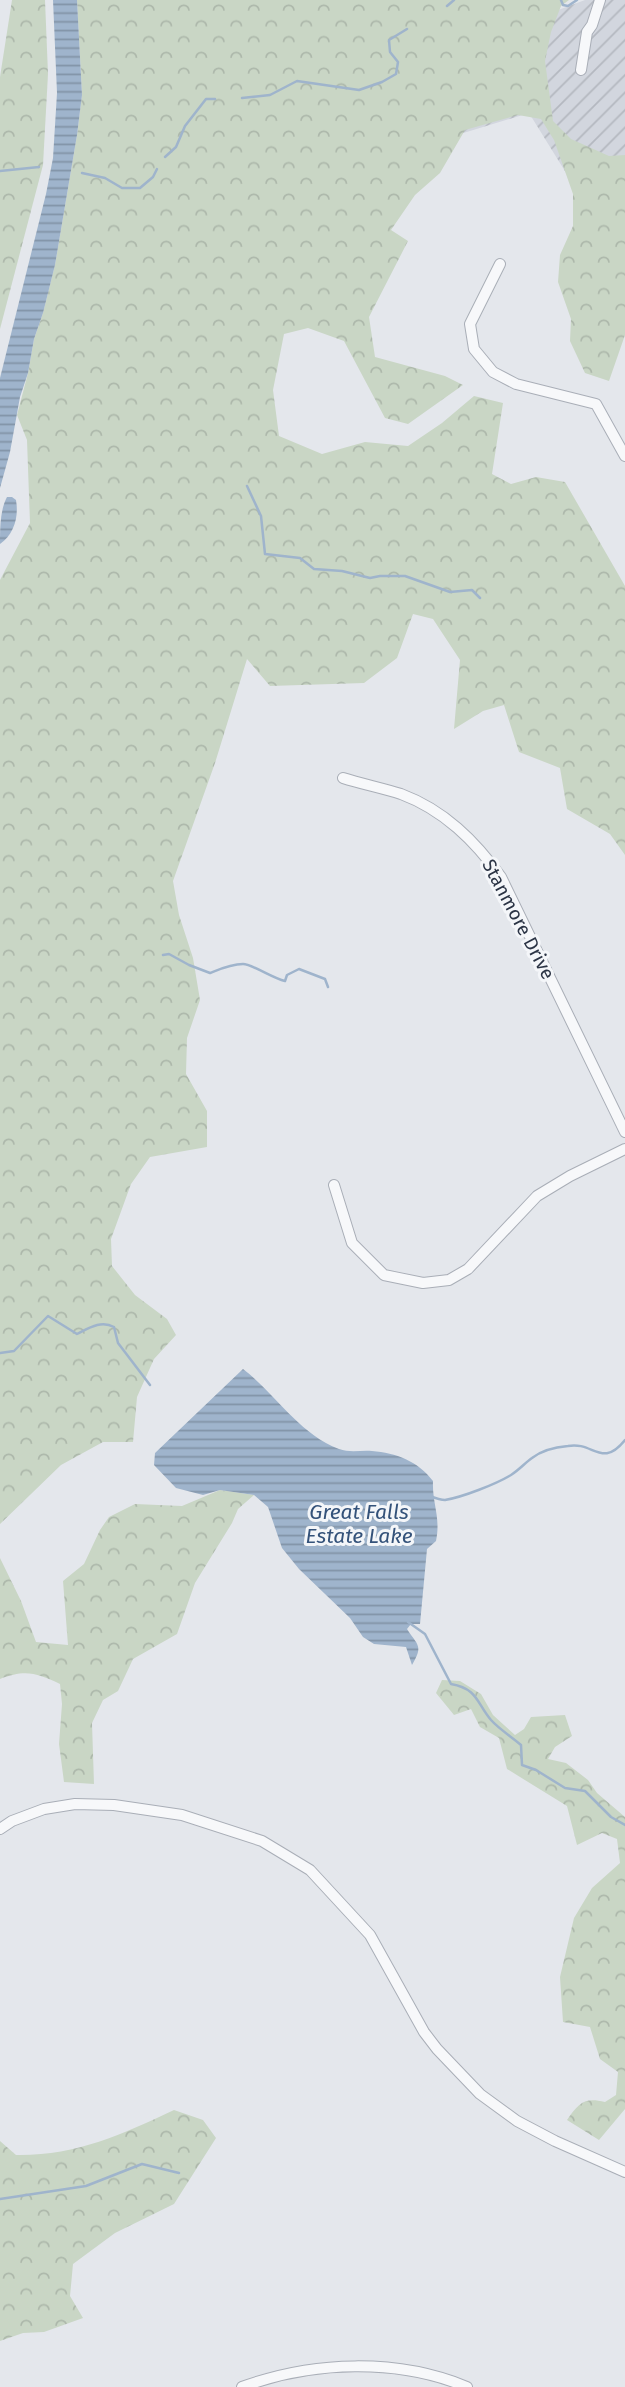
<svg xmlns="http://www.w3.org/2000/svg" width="625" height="2387" font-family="'Fira Sans',sans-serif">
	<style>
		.industrial { fill: url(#industrial-furrows) }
		.forest { fill: url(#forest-crowns) }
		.water { fill: url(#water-rules) }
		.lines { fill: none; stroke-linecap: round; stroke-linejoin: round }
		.stream { stroke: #9fb4cc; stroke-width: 2.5 }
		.minor-casing { stroke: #a9aeb7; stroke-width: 12 }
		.minor { stroke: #f7f8fa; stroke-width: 10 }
		.labels { text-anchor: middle; stroke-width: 6; stroke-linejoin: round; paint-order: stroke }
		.street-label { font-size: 19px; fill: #2b3445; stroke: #f4f6f9 }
		.water-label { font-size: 21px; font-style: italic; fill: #34527a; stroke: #f4f6f9 }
	</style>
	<defs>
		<pattern id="industrial-furrows" width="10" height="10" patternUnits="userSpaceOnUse" patternTransform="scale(1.75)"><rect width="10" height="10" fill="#d2d6de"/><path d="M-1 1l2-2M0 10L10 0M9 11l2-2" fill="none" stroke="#b4b8c0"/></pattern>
		<pattern id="forest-crowns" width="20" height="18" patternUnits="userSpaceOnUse" patternTransform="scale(1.75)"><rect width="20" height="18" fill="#c9d6c5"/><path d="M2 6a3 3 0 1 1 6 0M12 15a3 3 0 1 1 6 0" fill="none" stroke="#adb8ab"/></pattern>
		<pattern id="water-rules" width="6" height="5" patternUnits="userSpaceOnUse" patternTransform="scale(1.75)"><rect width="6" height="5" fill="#9fb4cc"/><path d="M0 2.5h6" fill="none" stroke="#8293a7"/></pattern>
	</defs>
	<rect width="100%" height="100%" fill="#e4e7ec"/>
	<!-- industrial -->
	<polygon class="industrial" points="585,0 625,0 625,200 589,210 529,113 421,146 398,70"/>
	<!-- forest -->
	<g class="forest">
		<polygon points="12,0 45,0 48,74 43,165 0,329 0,77"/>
		<polygon points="77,0 569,0 561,6 551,32 545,61 553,121 571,139 609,156 625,155 625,335 609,381 585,373 570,341 571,319 558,282 560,255 573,226 573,194 554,140 541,119 518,115 465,130 440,173 415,195 391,230 408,241 369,317 375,357 445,376 463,385 408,424 385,418 344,341 308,328 284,334 273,390 279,436 322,454 365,442 408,446 442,423 474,396 503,403 492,474 511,484 536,477 565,482 625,586 625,855 610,834 567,809 560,768 519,752 504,705 483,711 454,729 460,660 433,619 413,614 397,658 364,683 270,686 247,659 215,763 173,881 179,915 193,958 200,1000 187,1038 186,1074 207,1111 207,1147 150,1157 131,1184 111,1239 112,1266 135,1295 167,1319 176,1335 154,1359 137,1397 133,1442 103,1442 61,1465 0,1524 0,580 30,523 27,440 17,415 28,373 34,339 43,313 55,265 77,135 82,95"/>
		<path d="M220,1490l34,5 -16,14 -6,14 -37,60 -18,51 -44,25 -15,32 -15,9 -11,23 2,61 -30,-2 -5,-38 3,-40 -2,-20c-23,-11 -35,-15 -60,-5v-121l21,43 15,41 32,3 -5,-64 21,-17 16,-34 9,-13 26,-13 47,2z"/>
		<path d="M442,1680l18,1 21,13 12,21 22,20 9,-6 7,-12 34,-2 7,21 -17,11 -7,12 18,4 22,17 9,13 28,24v292l-26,31 -32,-20c12,-17 17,-23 38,-18l11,-7 2,-23 -18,-13 -10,-32 -27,-5 -3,-45 14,-59 18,-30 28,-25 -3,-24 -15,-6 -25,12 -10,-39 -60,-37 -8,-31 -19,-11 -9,-18 -17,6 -18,-22z"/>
		<path d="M174,2110l29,10 13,18 -42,66 -59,29 -42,31 -3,32 13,22 -39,14 -21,1 -23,8v-200l16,14c59,1 105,-20 158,-45z"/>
	</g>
	<!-- water -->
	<g class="water">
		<polygon points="53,0 77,0 82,95 77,135 55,265 43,313 34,339 28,373 20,397 10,452 0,488 0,378 46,194 53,158 57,93"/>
		<path d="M7,497h5l4,3c3,17 -2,34 -16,44 0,-15 0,-34 7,-47z"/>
		<path d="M243,1369c33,25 55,64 96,80 11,4 22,1 33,2 24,2 46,10 61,30 -1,23 8,36 3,60l-9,8 -7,75h-9l-4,5c10,16 17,16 5,36l-6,-18 -32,-3 -11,-7 -13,-19 -51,-49 -17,-21 -14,-41 -14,-12 -34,-5 -17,5 -27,-7 -22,-23 1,-12z"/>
	</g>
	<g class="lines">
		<!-- stream -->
		<g class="stream">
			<polyline points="561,0 563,5 568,6 577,0"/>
			<polyline points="447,6 454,0"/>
			<polyline points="242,98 270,95 297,81 359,90 382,82 396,74 398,62 390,52 389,40 407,29"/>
			<polyline points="165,157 176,147 185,126 206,99 215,99"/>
			<polyline points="0,171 39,167"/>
			<polyline points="82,173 105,178 122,188 140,188 153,177 157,169"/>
			<polyline points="247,486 261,516 265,554 300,558 314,569 342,571 370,578 380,576 405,576 450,592 472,590 480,598"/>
			<path d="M163,955l6,-1 20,11 21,8c10,-4 21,-9 33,-9 9,0 29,14 42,17l2,-6 12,-6 26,10 3,8"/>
			<path d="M0,1353l14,-2 34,-35 29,18c12,-6 24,-14 37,-7l4,16 32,42"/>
			<path d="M430,1496c5,2 10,4 15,4 18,-3 51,-16 66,-25 8,-5 14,-12 21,-17 9,-7 24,-11 36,-12 25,-5 34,23 57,-6"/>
			<path d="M408,1622l17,12 26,50c27,5 25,18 40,36 8,9 21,17 30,25l1,20 14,5 29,18 20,3 26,26 14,8"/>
			<polyline points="0,2199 86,2186 142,2164 179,2173"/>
		</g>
		<!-- minor casing -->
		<g class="minor-casing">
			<g id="minor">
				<polyline points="581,70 587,32 592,25 600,0"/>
				<polyline points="500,264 470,324 474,349 493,372 516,384 596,404 625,456"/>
				<path d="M343,778c19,6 39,10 58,16 43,16 74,47 100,83l124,255"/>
				<polyline points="334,1185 352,1243 384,1275 423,1283 449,1280 468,1269 537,1196 570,1176 625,1149"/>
				<polyline points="0,1829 12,1821 44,1809 75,1804 114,1805 182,1815 262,1841 310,1870 370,1935 424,2032 437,2049 480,2094 517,2121 555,2141 625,2172"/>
				<path d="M242,2387c71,-26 155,-29 225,0"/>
			</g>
		</g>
		<!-- minor -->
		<use href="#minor" class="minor"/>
	</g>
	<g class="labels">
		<!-- street labels -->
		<g class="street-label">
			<text transform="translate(519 919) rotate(62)" y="7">Stanmore Drive</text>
		</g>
		<!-- water labels -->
		<g class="water-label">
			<text x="359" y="1519">Great Falls<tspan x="359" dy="24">Estate Lake</tspan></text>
		</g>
	</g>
</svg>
